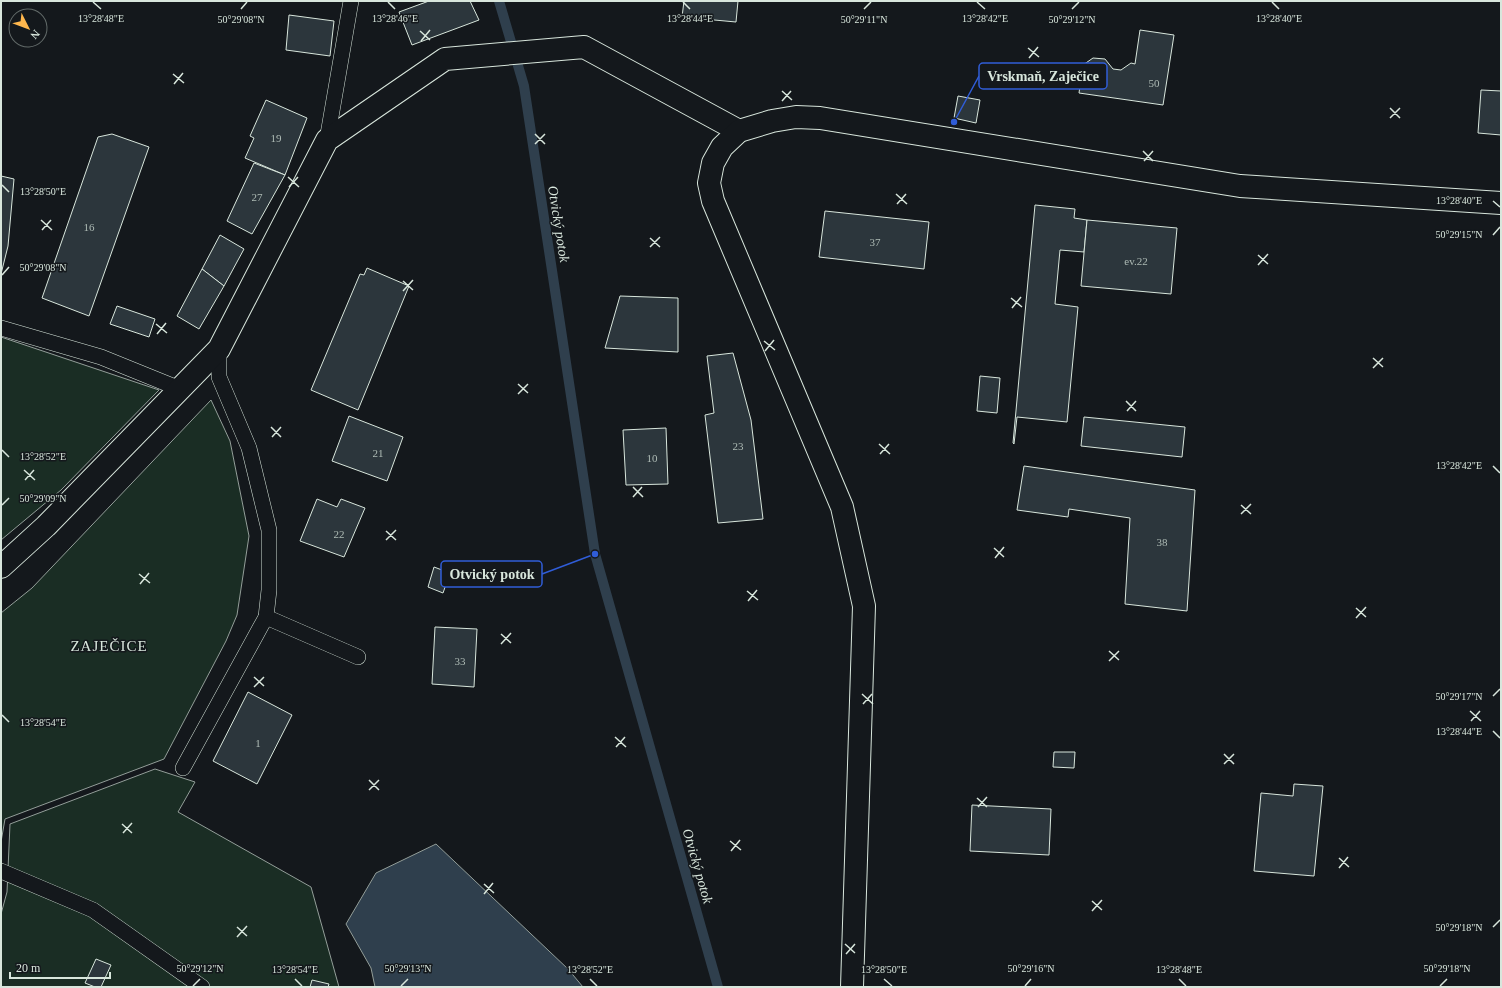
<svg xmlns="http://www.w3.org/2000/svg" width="1502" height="988" font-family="'Times New Roman',serif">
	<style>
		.green { fill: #1a2d24; stroke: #939e99 }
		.water { fill: #2f3f4d; stroke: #939e99 }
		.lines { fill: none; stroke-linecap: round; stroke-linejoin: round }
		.stream { stroke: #2f3f4d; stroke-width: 10 }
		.building { fill: #2c363c; stroke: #d8e6dc }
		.service-casing { stroke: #d8e6dc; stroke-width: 16 }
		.minor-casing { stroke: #d8e6dc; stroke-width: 24 }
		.tertiary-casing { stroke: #d8e6dc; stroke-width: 24 }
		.service { stroke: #14181c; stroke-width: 15 }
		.minor { stroke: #14181c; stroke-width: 22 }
		.tertiary { stroke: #14181c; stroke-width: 22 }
		.ticks { fill: none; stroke: #d8e6dc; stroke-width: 1.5 }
		.labels { text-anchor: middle; stroke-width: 3; stroke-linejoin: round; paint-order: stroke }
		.number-label { font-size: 11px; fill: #adbab4 }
		.water-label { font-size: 14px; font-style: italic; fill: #d8e6dc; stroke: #14181c }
		.quarter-label { font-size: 15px; letter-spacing: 1px; fill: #d8e6dc; stroke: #14181c }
		.ticks-label { font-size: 10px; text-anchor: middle; fill: #d8e6dc; stroke: #14181c; stroke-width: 3; stroke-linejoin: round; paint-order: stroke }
		.leader { fill: none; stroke: #305dd8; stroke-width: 1.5 }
		.callout-dot { fill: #305dd8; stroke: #14181c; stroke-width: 1.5 }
		.callout { fill: #14181c; stroke: #305dd8; stroke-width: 1.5 }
		.callout-label { font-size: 14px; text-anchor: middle; font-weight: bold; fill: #d8e6dc }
	</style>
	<rect width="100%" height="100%" fill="#14181c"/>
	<!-- green -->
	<g class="green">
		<polygon points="1,337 159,390 61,490 1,540"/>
		<polygon points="211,400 230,441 249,536 237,615 226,641 164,759 5,819 1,842 1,613 32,588"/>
		<polygon points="155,769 195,782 178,812 311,887 339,987 1,987 1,914 7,892 10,824"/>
	</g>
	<!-- water -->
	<polygon class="water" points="436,844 568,969 583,987 375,987 371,968 346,924 376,873"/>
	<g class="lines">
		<!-- stream -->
		<polyline class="stream" points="499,1 524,86 595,554 718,987"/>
	</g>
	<!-- building -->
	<g class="building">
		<polygon points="429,1 470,1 479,20 412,45 399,12"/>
		<polygon points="684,1 738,1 736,22 682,17"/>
		<polygon points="289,15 334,21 330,56 286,50"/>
		<polygon points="1140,30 1174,35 1163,105 1079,93 1083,65 1093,58 1105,59 1113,69 1121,70 1131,63 1135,64"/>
		<polygon points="1481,90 1501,91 1501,135 1478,133"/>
		<polygon points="958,96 980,100 976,123 954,118"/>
		<polygon points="266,100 307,118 285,175 245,158 254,138 250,136"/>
		<polygon points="112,134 149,147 89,316 42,298 98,137"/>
		<polygon points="254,163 285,175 252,234 227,221"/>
		<polygon points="1,176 14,179 8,246 1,274"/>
		<polygon points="1035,205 1075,209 1074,218 1087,220 1084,252 1060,250 1055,304 1078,307 1067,422 1017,417 1014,444 1013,443"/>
		<polygon points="825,211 929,222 924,269 819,257"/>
		<polygon points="1087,220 1177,228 1171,294 1081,286"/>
		<polygon points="220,235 244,249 224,286 202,269"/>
		<polygon points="367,268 409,286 358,410 311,390 360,274 364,275"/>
		<polygon points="202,269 224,286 199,329 177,316"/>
		<polygon points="620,296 678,298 678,352 605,348"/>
		<polygon points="117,306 155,319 149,337 110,324"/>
		<polygon points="733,353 751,420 763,519 718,523 705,415 714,413 707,356"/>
		<polygon points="980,376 1000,378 997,413 977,411"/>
		<polygon points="349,416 403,437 387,481 332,461"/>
		<polygon points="1084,417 1185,427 1182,457 1081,446"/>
		<polygon points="666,428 668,484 626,485 623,430"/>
		<polygon points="1024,466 1195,490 1187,611 1125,604 1130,518 1069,509 1068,517 1017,510"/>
		<polygon points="317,499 337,507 341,499 365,508 344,557 300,541"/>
		<polygon points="434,567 450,573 443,593 428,587"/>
		<polygon points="435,627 477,629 474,687 432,684"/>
		<polygon points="248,692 292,715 257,784 213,761"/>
		<polygon points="1054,752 1075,752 1074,768 1053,767"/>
		<polygon points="1294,784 1323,786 1314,876 1254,871 1261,793 1293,796"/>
		<polygon points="972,805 1051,809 1049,855 970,851"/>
		<polygon points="96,959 111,965 101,987 95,987 85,983"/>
		<polygon points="312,980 329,984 328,987 310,987"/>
	</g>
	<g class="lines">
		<!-- service casing -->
		<g class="service-casing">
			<g id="service">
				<polyline points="327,140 351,1"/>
				<polyline points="1,328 101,357 180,389"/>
				<polyline points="266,617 358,657"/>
				<polyline points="183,768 266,617 269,590 269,530 249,448 219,377 219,349"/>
				<polyline points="1,871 93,910 202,987"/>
			</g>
		</g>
		<!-- minor casing -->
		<g class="minor-casing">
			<polyline id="minor" points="1,567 46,526 219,349 327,140 445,59 584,47 739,131"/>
		</g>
		<!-- tertiary casing -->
		<g class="tertiary-casing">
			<polyline id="tertiary" points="852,987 864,606 842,507 713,201 709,183 713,163 722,147 739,131 772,121 796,117 820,118 1240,186 1501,203"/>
		</g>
		<!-- service -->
		<use href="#service" class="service"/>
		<!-- minor -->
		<use href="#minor" class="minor"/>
		<!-- tertiary -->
		<use href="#tertiary" class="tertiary"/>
	</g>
	<!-- ticks -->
	<path class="ticks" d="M93,2l8,7M388,2l7,7M683,2l7,7M977,2l8,7M1272,2l7,7M241,9l6,-7M864,9l7,-7M1072,9l7,-7M420,31l10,9M421,41l9,-11M1028,48l11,9M1029,58l9,-11M173,74l11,9M174,84l9,-11M782,91l10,9M782,101l9,-10M1390,108l10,10M1390,118l10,-10M535,134l10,10M535,144l10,-10M1143,151l10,10M1144,161l9,-10M288,177l11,10M2,185l7,7M289,187l9,-10M896,194l11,10M1493,201l7,6M897,204l9,-10M41,220l11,10M42,230l9,-10M1493,235l7,-8M650,238l10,9M650,247l10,-10M1258,255l10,9M1258,265l10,-11M2,275l7,-8M403,281l10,9M403,291l10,-11M1011,298l11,9M1012,308l9,-11M156,324l11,9M157,334l9,-11M764,341l11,9M765,351l9,-11M1373,358l10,9M1373,368l10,-10M518,384l10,9M518,394l10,-10M1126,401l10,10M1127,411l9,-10M271,427l10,10M272,437l9,-10M879,444l11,10M2,450l7,7M880,454l9,-10M1493,466l7,7M24,470l11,10M25,480l9,-10M633,487l10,10M633,497l9,-10M2,505l7,-7M1241,505l10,9M1241,514l10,-10M386,531l10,9M386,540l10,-10M994,548l10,9M995,558l9,-11M139,574l11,9M140,584l9,-11M747,591l11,9M748,601l9,-11M1356,608l10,9M1356,618l10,-11M501,634l10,9M501,644l10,-11M1109,651l10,9M1109,661l10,-10M254,677l10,9M254,687l10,-10M862,694l11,10M1493,696l7,-7M863,704l9,-10M1470,711l11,10M2,715l7,7M1471,721l9,-10M1493,731l7,7M615,737l11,10M616,747l9,-10M1224,754l10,10M1224,764l10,-10M369,780l10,10M369,790l10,-10M977,798l10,9M978,807l9,-10M122,824l10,9M123,833l9,-10M730,841l11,9M731,851l9,-11M1339,858l10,9M1339,868l9,-11M484,884l10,9M484,894l9,-11M1092,901l10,9M1092,911l10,-11M237,927l10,9M1493,927l7,-7M237,937l10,-11M845,944l10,9M846,954l9,-10M295,979l7,7M590,979l7,7M884,979l8,7M1179,979l7,7M193,986l7,-7M401,986l7,-7M1025,986l6,-7M1440,986l7,-7"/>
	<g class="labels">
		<!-- number labels -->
		<g class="number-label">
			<text x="1154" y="87">50</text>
			<text x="276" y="142">19</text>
			<text x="257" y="201">27</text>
			<text x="89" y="231">16</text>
			<text x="875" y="246">37</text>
			<text x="1136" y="265">ev.22</text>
			<text x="738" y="450">23</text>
			<text x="378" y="457">21</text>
			<text x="652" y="462">10</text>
			<text x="339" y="538">22</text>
			<text x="1162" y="546">38</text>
			<text x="460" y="665">33</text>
			<text x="258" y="747">1</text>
		</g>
		<!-- water labels -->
		<g class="water-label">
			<text transform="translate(559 224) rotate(81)" y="5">Otvický potok</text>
			<text transform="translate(698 866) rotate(74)" y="5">Otvický potok</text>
		</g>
		<!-- quarter labels -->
		<g class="quarter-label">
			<text x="109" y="651">ZAJEČICE</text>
		</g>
	</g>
	<g class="ticks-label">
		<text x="101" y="22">13°28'48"E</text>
		<text x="690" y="22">13°28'44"E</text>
		<text x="1279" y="22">13°28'40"E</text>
		<text x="395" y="22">13°28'46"E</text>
		<text x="985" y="22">13°28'42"E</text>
		<text x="241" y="23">50°29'08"N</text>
		<text x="864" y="23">50°29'11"N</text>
		<text x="1072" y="23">50°29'12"N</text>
		<text x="43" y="195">13°28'50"E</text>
		<text x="1459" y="204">13°28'40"E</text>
		<text x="1459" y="238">50°29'15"N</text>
		<text x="43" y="271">50°29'08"N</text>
		<text x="43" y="460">13°28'52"E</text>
		<text x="1459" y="469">13°28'42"E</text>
		<text x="43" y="502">50°29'09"N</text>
		<text x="1459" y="700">50°29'17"N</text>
		<text x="43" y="726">13°28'54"E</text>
		<text x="1459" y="735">13°28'44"E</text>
		<text x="1459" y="931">50°29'18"N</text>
		<text x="200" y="972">50°29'12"N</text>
		<text x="408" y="972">50°29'13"N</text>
		<text x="1031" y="972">50°29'16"N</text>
		<text x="1447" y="972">50°29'18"N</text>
		<text x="295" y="973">13°28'54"E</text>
		<text x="590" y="973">13°28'52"E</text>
		<text x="884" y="973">13°28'50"E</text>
		<text x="1179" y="973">13°28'48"E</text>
	</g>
	<!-- callouts -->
	<path class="leader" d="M954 122L979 76M595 554L542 574"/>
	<g class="callout-dot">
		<circle cx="954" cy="122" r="4"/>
		<circle cx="595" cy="554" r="4"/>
	</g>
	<g class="callout">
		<rect x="979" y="63" width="128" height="26" rx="4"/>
		<rect x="441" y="561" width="101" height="26" rx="4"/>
	</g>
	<g class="callout-label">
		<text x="1043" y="81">Vrskmaň, Zaječice</text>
		<text x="492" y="579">Otvický potok</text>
	</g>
	<!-- border -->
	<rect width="1502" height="988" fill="none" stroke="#d8e6dc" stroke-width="4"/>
	<!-- north arrow -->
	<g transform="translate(28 28) rotate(132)"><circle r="19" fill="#14181c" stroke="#626a69"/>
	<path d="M0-3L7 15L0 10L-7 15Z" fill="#ffb74d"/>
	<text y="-6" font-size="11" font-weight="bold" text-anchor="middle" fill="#d8e6dc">N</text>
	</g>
	<!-- scale -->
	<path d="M10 972v6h100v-6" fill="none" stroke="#d8e6dc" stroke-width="2"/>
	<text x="16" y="972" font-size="12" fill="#d8e6dc" stroke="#14181c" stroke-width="3" paint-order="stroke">20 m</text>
</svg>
